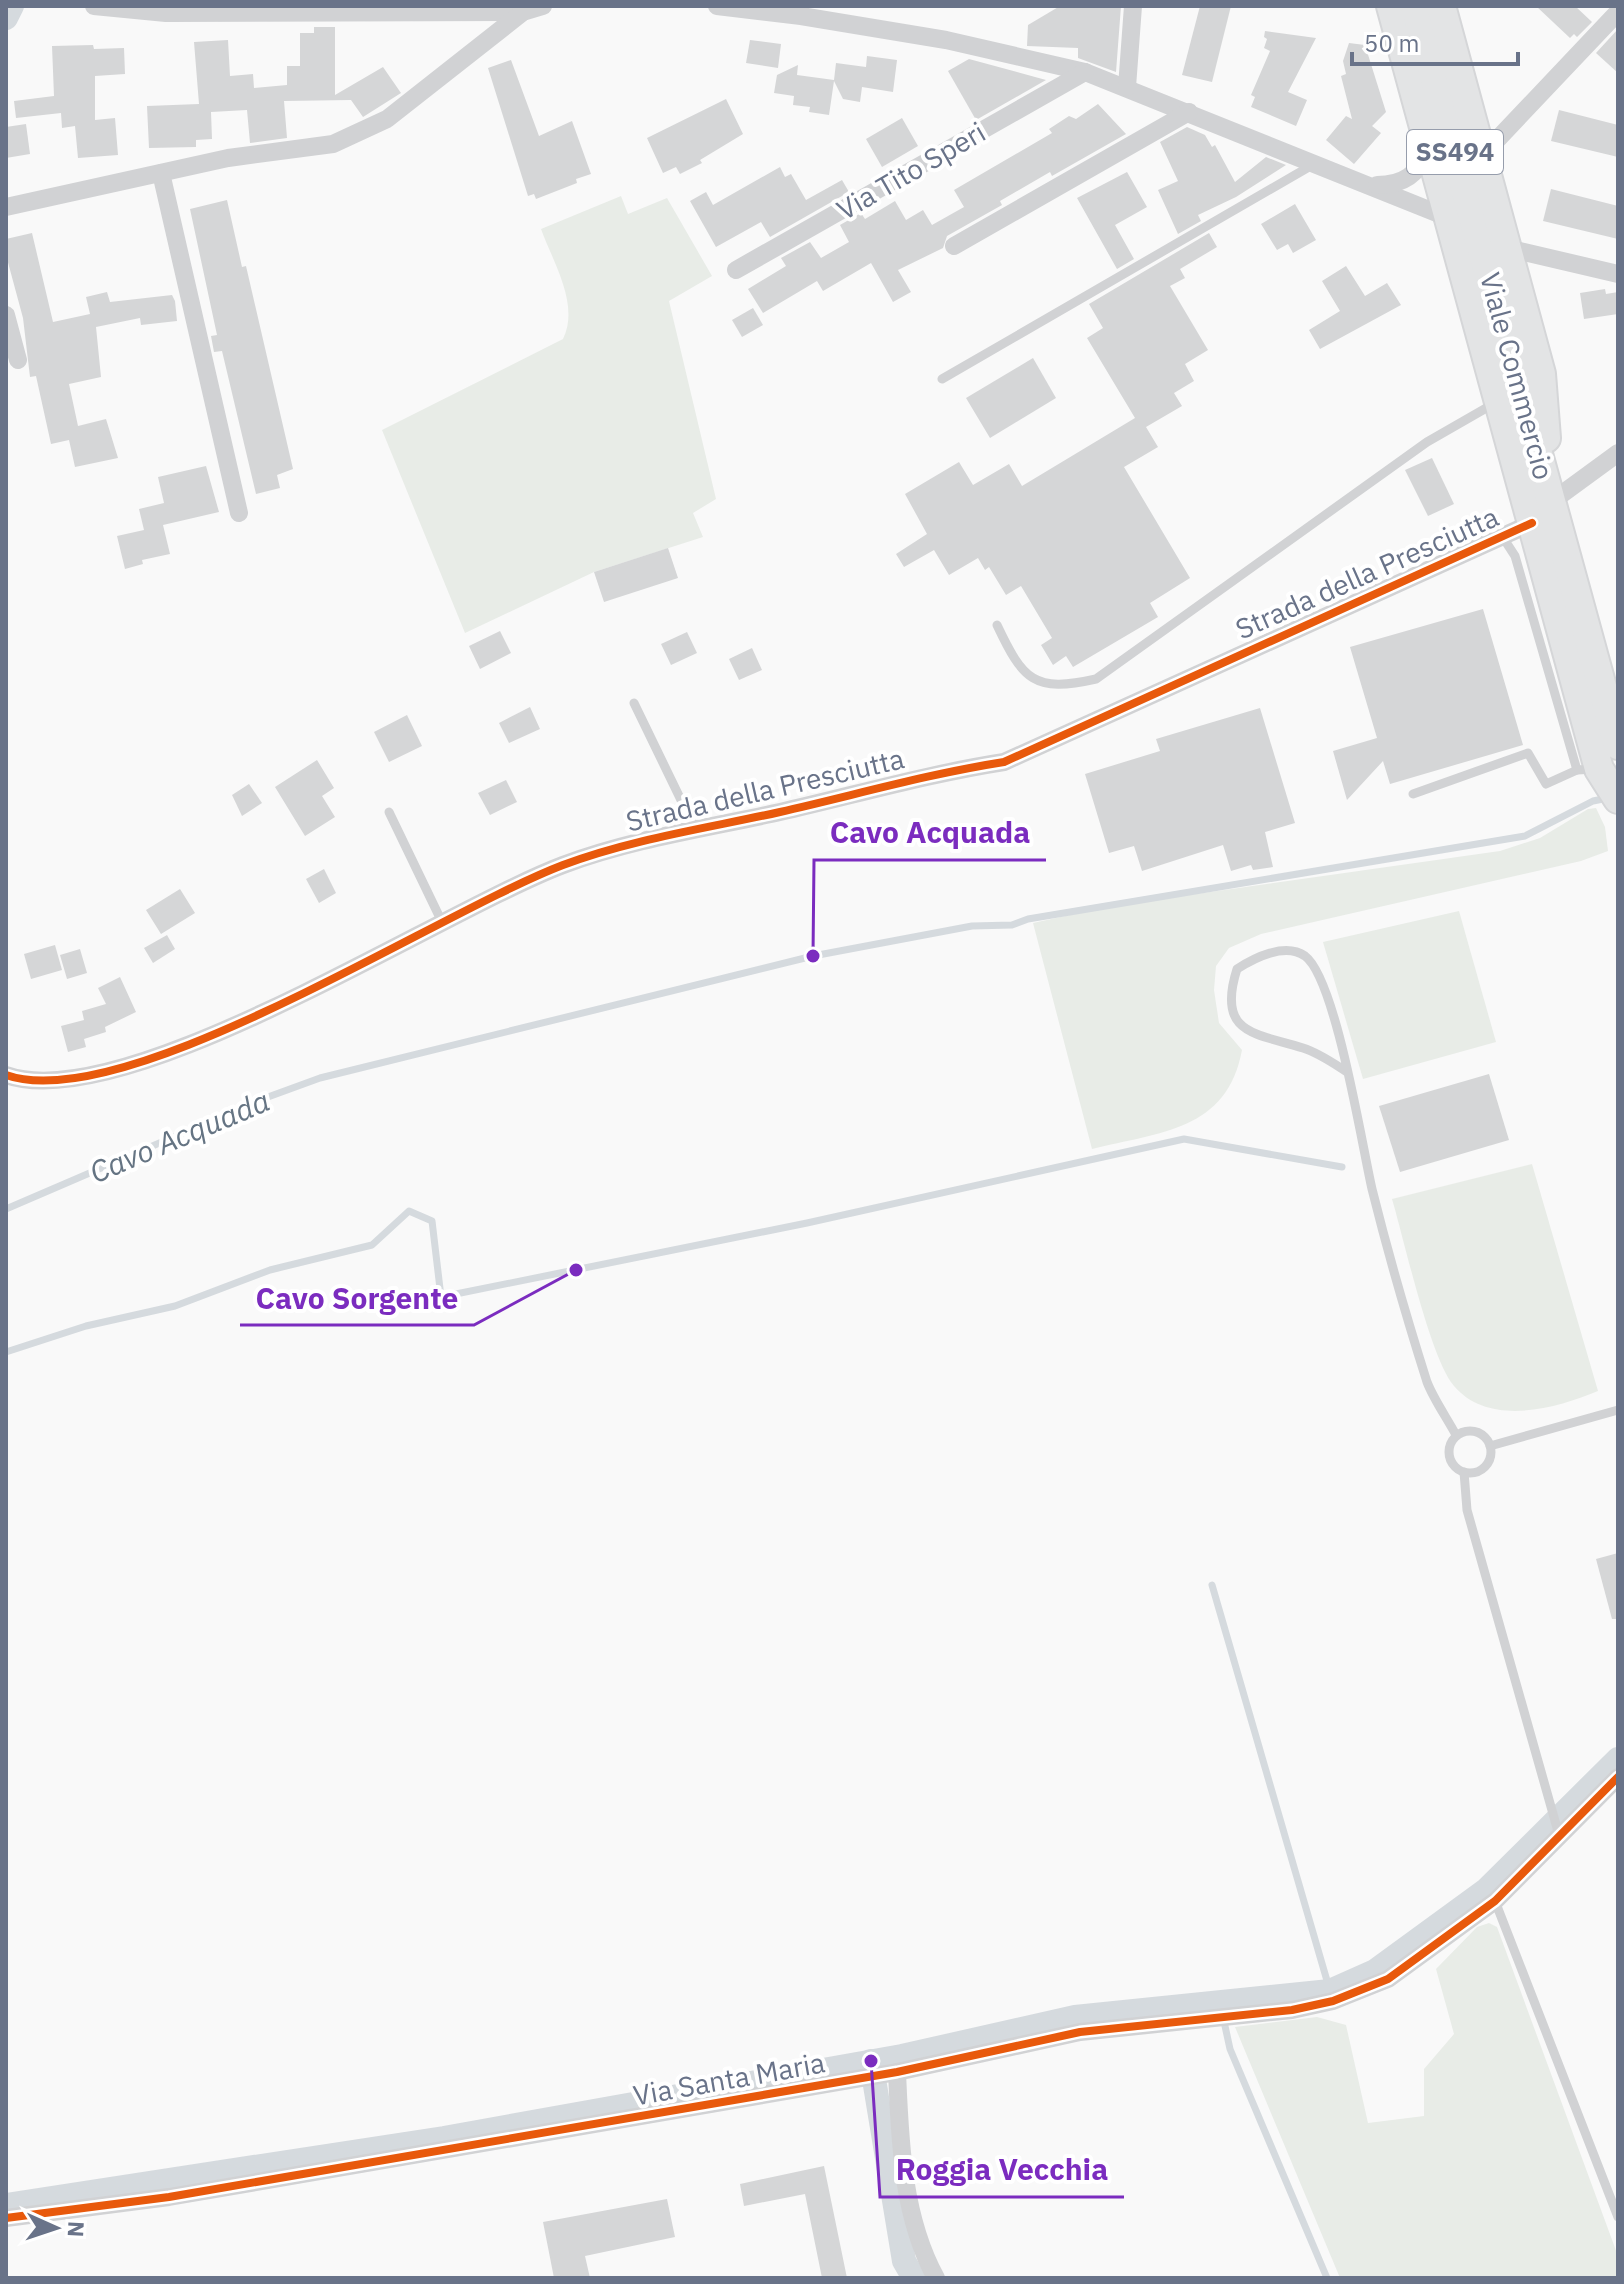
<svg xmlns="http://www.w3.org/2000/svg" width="1624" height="2284" font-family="'IBM Plex Sans',sans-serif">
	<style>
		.green { fill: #e8ece7 }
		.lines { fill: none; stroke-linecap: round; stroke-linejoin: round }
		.stream { stroke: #d5dade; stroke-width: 7 }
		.canal { stroke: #d5dade; stroke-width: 24 }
		.building { fill: #d5d6d7 }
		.primary-casing { stroke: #d5d6d8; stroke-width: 32 }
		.service { stroke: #d1d2d4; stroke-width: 9 }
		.minor { stroke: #d1d2d4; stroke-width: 18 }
		.primary { stroke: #e3e4e5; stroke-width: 28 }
		.cycleway-casing { stroke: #fff; stroke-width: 13 }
		.cycleway { stroke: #e8590c; stroke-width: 8 }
		.labels { text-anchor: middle; stroke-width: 8; stroke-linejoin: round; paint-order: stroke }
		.shield { fill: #fff; stroke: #969dac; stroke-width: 2 }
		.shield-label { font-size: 26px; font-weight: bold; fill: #697389 }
		.street-label { font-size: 28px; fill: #697389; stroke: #fff }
		.water-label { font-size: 30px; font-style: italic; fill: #657483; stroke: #fff }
		.leader { fill: none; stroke: #7b2cbf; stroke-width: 3 }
		.callout-dot { fill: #7b2cbf; stroke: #fff; stroke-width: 3 }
		.callout-label { font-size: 30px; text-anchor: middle; font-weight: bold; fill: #7b2cbf; stroke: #fff; stroke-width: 8; stroke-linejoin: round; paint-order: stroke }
	</style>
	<rect width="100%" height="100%" fill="#f9f9f9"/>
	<!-- green -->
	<g class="green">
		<path d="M621,196l7,18 39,-16 45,78 -43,25 47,198 -23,14 10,24 -109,35 -129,61 -83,-203 181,-91c17,-34 -10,-77 -22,-110z"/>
		<path d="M1596,808l9,19 3,24 -27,10 -320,73 -32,14 -13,18 -2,24 5,33 23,27c-15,81 -82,82 -150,99l-59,-226 78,-17 389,-55 40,-13 48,-29z"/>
		<polygon points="1459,911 1496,1042 1363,1079 1323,942"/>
		<path d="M1532,1164l66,227c-43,18 -109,36 -144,-5 -24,-28 -50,-147 -62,-187z"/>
		<polygon points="1489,1923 1497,1927 1618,2256 1618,2278 1340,2278 1235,2027 1317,2017 1346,2025 1368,2123 1424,2116 1424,2069 1454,2034 1436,1969 1477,1927"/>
	</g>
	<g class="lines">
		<!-- stream -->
		<g class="stream">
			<polyline points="6,1209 257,1101 320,1078 813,956 972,926 1012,925 1028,919 1525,836 1593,801 1608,798"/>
			<polyline points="6,1352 86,1326 175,1306 270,1270 372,1245 409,1211 432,1221 441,1297 807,1223 1184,1139 1342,1167"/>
			<polyline points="1212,1585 1330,1991"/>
			<polyline points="1220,2003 1230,2049 1327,2278"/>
		</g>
		<!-- canal -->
		<g class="canal">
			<polyline points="6,18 12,6"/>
			<polyline points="871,2061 904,2261 914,2278"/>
			<polyline points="6,2205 444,2138 902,2056 1075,2017 1330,1991 1375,1971 1486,1890 1618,1759"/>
		</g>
	</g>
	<!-- building -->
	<g class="building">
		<polygon points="1060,6 1121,6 1116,72 1078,58 1078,48 1027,46 1028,25"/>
		<polygon points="1200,6 1231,6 1212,82 1182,75"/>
		<polygon points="1536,6 1575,6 1592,22 1577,37 1574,34 1570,38"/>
		<polygon points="314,27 335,27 335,95 383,67 401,93 363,117 351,100 284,101 287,138 250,143 247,110 211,112 212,139 196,140 196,147 149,148 147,106 199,104 194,42 228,40 230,76 253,74 254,88 287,85 287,66 300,66 300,33 314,33"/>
		<polygon points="1618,29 1618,73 1596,53"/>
		<polygon points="1265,31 1316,38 1288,92 1307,100 1296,126 1251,107 1255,97 1251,95 1270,51 1264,48 1267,39 1264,37"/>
		<polygon points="750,40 781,44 778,68 746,63"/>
		<polygon points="1349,43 1365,45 1386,112 1372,126 1381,133 1354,164 1326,140 1346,116 1352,119 1341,76 1346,74 1343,61"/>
		<polygon points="93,45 94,49 124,48 125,74 95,76 95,120 115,118 118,155 78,158 75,126 62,128 61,113 16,118 14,101 54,96 52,46"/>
		<polygon points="867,56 897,60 893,92 862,87 860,102 843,99 834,81 829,115 809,112 810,107 793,105 794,96 774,93 777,75 798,65 797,75 834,80 836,63 866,67"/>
		<polygon points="969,59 1046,80 976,120 948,71"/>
		<polygon points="511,60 539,136 572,121 591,174 576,179 577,183 536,199 534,194 528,196 488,68"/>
		<polygon points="726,99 743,134 700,160 702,163 680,174 676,167 663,173 647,138"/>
		<polygon points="1098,104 1126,134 1052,176 1050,172 1000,201 1002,205 947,236 943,248 898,270 911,292 893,302 871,263 823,291 817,281 763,313 748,289 786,266 781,258 810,242 821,258 849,242 840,225 861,213 865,219 895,201 906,220 923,210 932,225 964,207 954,190 1052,133 1049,129 1069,116 1076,119"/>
		<polygon points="1559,110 1618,125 1618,157 1551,141"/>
		<polygon points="902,118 918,146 882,167 866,139"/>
		<polygon points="26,124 30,154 6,158 6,127"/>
		<polygon points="1187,127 1205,135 1212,147 1215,145 1235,182 1266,157 1286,165 1236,197 1198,215 1201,221 1178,234 1158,190 1178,181 1160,142"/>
		<polygon points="780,167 785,177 791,174 806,200 842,180 849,192 770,237 761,222 716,247 690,201 706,192 713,205"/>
		<polygon points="1127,172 1147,207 1115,225 1134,259 1117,269 1077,198"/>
		<polygon points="1551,189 1618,206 1618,239 1543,221"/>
		<polygon points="227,200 242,267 246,266 293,469 277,475 280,488 256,494 222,351 214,352 211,336 217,335 190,209"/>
		<polygon points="1295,204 1316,240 1293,253 1288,244 1277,250 1261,224"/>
		<polygon points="32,233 53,322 90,314 86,297 107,292 110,302 172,295 175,301 177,321 141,325 140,318 96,327 101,377 69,384 78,426 106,419 118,458 75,467 69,440 51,444 36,376 30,377 23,318 6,255 6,239"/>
		<polygon points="1209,233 1217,247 1180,269 1185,278 1170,286 1208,350 1185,364 1194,381 1174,393 1182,406 1146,427 1158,447 1124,467 1190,578 1150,603 1158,617 1073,667 1066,656 1053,665 1041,645 1052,638 1021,586 1006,595 989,567 985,570 978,558 949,575 934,550 904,567 896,554 927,534 905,494 959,462 973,485 1009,464 1022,486 1135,418 1087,338 1103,328 1089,304"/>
		<polygon points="1346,266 1365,296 1387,283 1401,305 1320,349 1309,330 1340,311 1322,281"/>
		<polygon points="1605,289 1606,294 1618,292 1618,314 1584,319 1580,293"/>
		<polygon points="753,308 763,325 742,337 732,320"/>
		<polygon points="1033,358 1056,398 990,438 966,398"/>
		<polygon points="1432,458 1454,504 1428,516 1405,470"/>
		<polygon points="206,466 219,512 163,525 170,554 142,560 143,564 125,569 117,536 144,530 139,509 164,503 158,477"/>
		<polygon points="668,548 678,578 604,602 594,572"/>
		<polygon points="1483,609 1523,745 1390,784 1383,761 1347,800 1333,751 1377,738 1350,647"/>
		<polygon points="500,631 511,653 480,669 469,646"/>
		<polygon points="687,632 697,653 671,665 661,644"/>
		<polygon points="752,648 762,670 739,680 729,659"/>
		<polygon points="530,707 540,729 509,743 499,723"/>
		<polygon points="1260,708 1295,823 1265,832 1273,867 1253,870 1251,865 1231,871 1223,845 1142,871 1134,846 1109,853 1085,774 1160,751 1156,739"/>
		<polygon points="407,715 422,746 389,762 374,732"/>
		<polygon points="317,760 334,788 322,796 335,817 305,836 275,787"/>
		<polygon points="506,780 517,802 490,815 478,793"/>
		<polygon points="249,784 262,803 242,816 232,795"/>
		<polygon points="324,869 336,893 319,903 306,879"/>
		<polygon points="180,889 195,913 161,934 146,910"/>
		<polygon points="167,935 175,949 153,963 144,948"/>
		<polygon points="55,945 62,970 31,979 24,954"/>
		<polygon points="80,949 87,973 67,979 60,955"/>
		<polygon points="120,977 136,1012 105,1027 106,1032 84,1039 86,1047 68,1052 61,1026 84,1020 82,1011 106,1004 98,988"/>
		<polygon points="1489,1074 1509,1140 1400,1172 1379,1106"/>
		<polygon points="1618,1553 1618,1619 1612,1619 1596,1559"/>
		<polygon points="824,2166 847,2278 822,2278 805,2194 744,2206 740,2184"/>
		<polygon points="667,2199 675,2237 585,2256 590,2278 554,2278 543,2222"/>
	</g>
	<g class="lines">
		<!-- primary casing -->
		<g class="primary-casing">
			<g id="primary">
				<polyline points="1391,6 1599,769 1618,799"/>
				<polyline points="1415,6 1618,745"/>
				<polyline points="1441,6 1541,374 1546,438"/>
			</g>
		</g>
		<!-- service -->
		<g class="service">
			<polyline points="942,379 1314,164"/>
			<polyline points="1502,536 1515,556 1577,770 1595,769"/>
			<path d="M997,625c26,55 37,68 99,54l331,-237 68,-39"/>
			<polyline points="634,703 696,831"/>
			<polyline points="1413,794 1528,753 1546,784 1577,770"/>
			<polyline points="389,812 441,920"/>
			<path d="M1347,1072c-14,-9 -28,-19 -44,-24 -47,-15 -87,-13 -66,-79 17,-11 48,-27 68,-13 31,23 57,190 67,233 16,64 35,130 55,193 7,18 20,36 29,53"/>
			<circle cx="1470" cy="1452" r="21"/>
			<polyline points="1490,1446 1618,1410"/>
			<polyline points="1464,1472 1467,1510 1559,1835"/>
			<polyline points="1495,1901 1618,2217"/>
		</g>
		<!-- minor -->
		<g class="minor">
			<polyline points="94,6 166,13 523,12"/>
			<polyline points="717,6 801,16 946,40 1085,72 1449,218"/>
			<polyline points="1127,87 1133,6"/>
			<polyline points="1493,144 1618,12"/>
			<polyline points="161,173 239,513"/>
			<path d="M1377,185c28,0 39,-11 53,-34"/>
			<polyline points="6,207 228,158 333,144 387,119 523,12 543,6"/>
			<polyline points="954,246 1189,112"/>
			<polyline points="1507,248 1618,274"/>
			<polyline points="736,270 1085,72"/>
			<polyline points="6,315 18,360"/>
			<polyline points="1551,502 1618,453"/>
			<path d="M6,1075c119,42 431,-162 557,-210 69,-26 145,-37 217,-53 75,-17 147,-38 224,-50l528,-239"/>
			<path d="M897,2072c3,69 5,144 39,206"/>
			<polyline points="6,2218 169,2197 897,2072 1080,2032 1292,2010 1333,2001 1388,1979 1495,1901 1618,1777"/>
		</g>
		<!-- primary -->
		<use href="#primary" class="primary"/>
		<!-- cycleway casing -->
		<g class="cycleway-casing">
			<g id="cycleway">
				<path d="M6,1075c119,42 431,-162 557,-210 69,-26 145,-37 217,-53 75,-17 147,-38 224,-50l528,-239"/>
				<polyline points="6,2218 169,2197 897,2072 1080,2032 1292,2010 1333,2001 1388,1979 1495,1901 1618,1777"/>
			</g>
		</g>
		<!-- cycleway -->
		<use href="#cycleway" class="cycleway"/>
	</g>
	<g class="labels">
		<!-- shield labels -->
		<rect class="shield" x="1407" y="130" width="96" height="44" rx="6"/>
		<g class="shield-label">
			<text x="1455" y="161">SS494</text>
		</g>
		<!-- street labels -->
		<g class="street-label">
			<text transform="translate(911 171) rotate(-30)" y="10">Via Tito Speri</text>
			<text transform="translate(1517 376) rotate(75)" y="10">Viale Commercio</text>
			<text transform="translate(1367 573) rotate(-24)" y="10">Strada della Presciutta</text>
			<text transform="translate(765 790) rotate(-13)" y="10">Strada della Presciutta</text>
			<text transform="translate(729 2079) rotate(-10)" y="10">Via Santa Maria</text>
		</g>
		<!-- water labels -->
		<g class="water-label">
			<text transform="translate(180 1137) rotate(-23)" y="10">Cavo Acquada</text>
		</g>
	</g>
	<!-- callouts -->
	<path class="leader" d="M813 956L814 860H1046M576 1270L474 1325H240M871 2061L880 2197H1124"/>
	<g class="callout-dot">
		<circle cx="813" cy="956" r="8"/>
		<circle cx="576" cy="1270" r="8"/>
		<circle cx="871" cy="2061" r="8"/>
	</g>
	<g class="callout-label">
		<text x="930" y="843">Cavo Acquada</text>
		<text x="357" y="1309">Cavo Sorgente</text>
		<text x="1002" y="2180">Roggia Vecchia</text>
	</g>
	<!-- border -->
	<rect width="1624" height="2284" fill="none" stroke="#697389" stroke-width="16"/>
	<!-- north arrow -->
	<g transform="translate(56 2228) rotate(93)" stroke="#ffffff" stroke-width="6" paint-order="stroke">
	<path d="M0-6L14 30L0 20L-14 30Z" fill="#697389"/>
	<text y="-12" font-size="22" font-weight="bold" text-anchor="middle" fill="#697389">N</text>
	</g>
	<!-- scale -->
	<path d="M1352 52v12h166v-12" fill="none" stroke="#697389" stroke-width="4"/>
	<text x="1364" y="52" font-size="24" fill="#697389" stroke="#ffffff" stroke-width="6" paint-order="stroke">50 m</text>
</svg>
